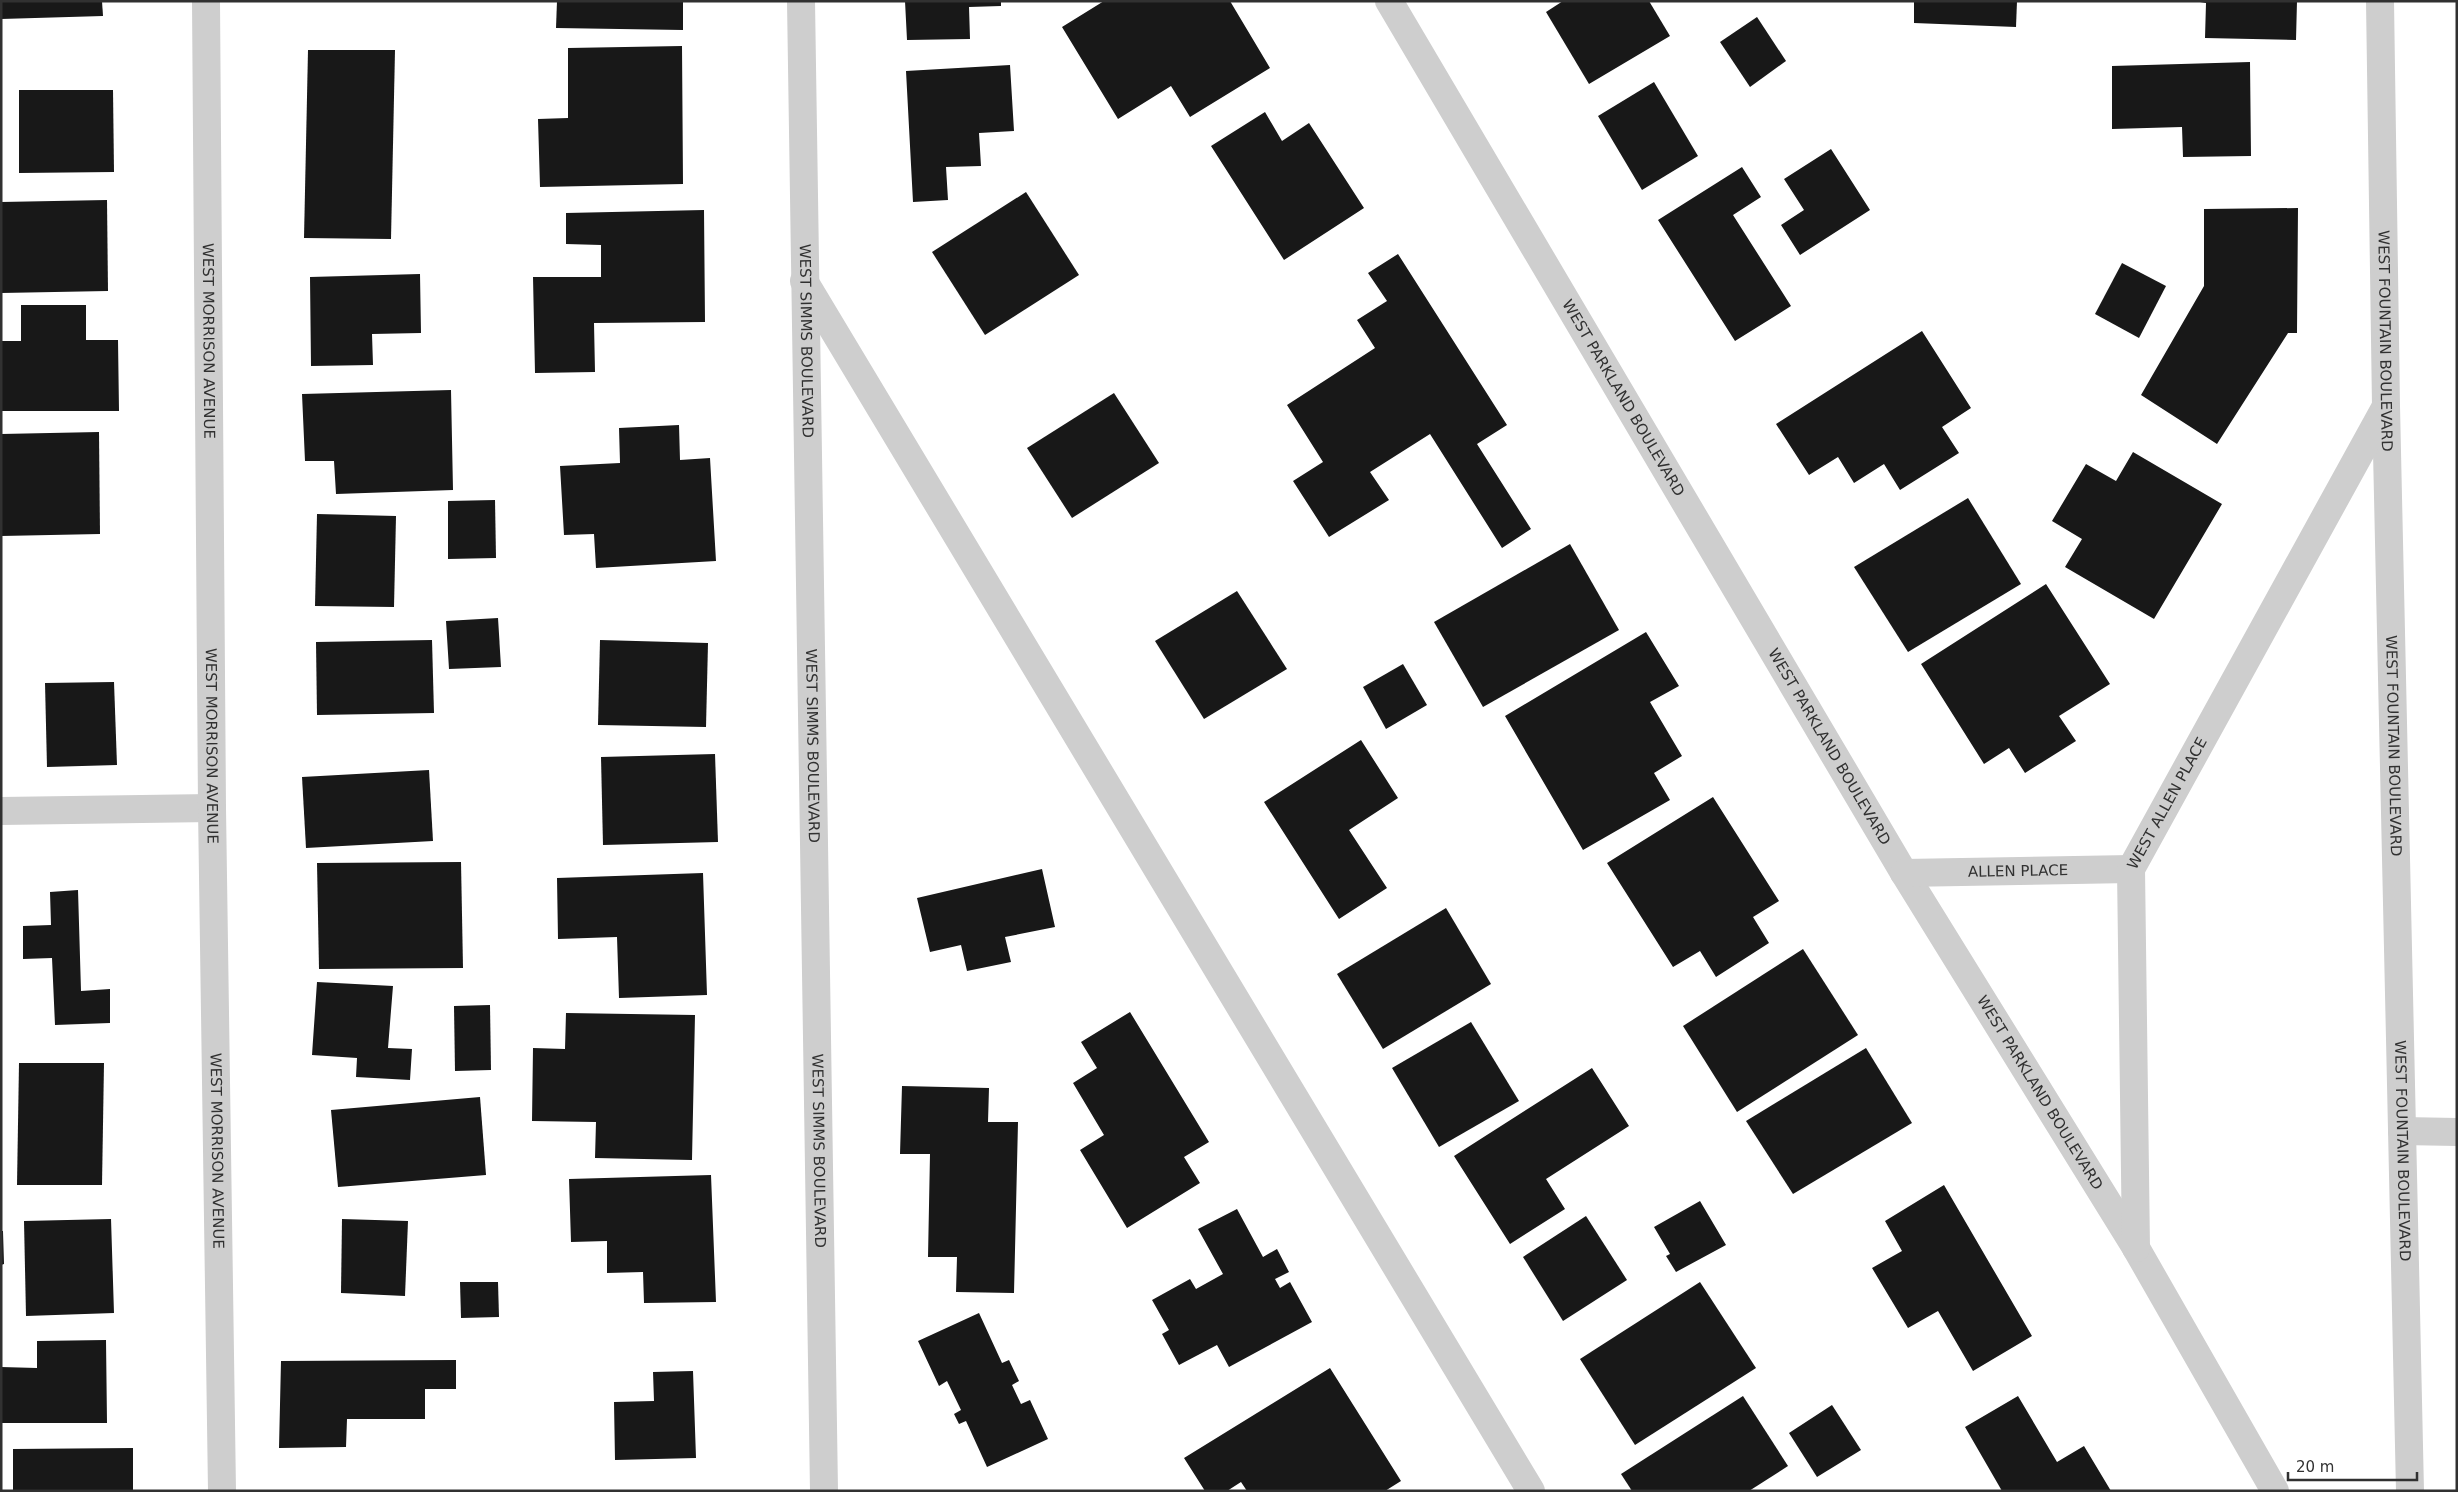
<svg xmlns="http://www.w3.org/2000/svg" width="2458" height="1492" font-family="'DejaVu Sans',sans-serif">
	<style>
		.building { fill: #181818 }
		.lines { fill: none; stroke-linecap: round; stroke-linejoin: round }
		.minor { stroke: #cecece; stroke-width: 28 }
		.tertiary { stroke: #cecece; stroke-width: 28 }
		.labels { text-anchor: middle; stroke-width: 5; stroke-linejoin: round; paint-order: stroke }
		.street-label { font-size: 15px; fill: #313131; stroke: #fff }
	</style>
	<rect width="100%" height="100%" fill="#fff"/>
	<!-- building -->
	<g class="building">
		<polygon points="1,1 102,1 103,16 1,19"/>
		<polygon points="557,1 683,1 683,30 556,28"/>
		<polygon points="905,1 1001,1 1001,6 969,7 970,39 907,40"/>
		<polygon points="1104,1 1230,1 1270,68 1190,117 1171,86 1118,119 1062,27"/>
		<polygon points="1563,1 1649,1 1670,36 1589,84 1546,12"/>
		<polygon points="1914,1 2017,1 2016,27 1914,23"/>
		<polygon points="2194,1 2297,1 2296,40 2205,38 2206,3"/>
		<polygon points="1757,17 1786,61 1750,87 1720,42"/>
		<polygon points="682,46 683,184 540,187 538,119 568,118 568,48"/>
		<polygon points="308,50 395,50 391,239 304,238"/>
		<polygon points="2250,62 2251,156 2183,157 2182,127 2112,129 2112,66"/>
		<polygon points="1010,65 1014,131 979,133 981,166 946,167 948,200 913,202 906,71"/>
		<polygon points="1654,82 1698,156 1642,190 1598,116"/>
		<polygon points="19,90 113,90 114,172 19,173"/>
		<polygon points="1265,112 1282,141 1309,123 1364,208 1284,260 1211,146"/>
		<polygon points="1831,149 1870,210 1800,255 1781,225 1804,210 1784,179"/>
		<polygon points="1742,167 1761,197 1733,215 1791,306 1735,341 1658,220"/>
		<polygon points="1026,192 1079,275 985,335 932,252"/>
		<polygon points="107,200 108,291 1,293 1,202"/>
		<polygon points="2298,208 2297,333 2288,333 2217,444 2141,395 2204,286 2204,209"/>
		<polygon points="704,210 705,322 594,323 595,372 535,373 533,277 601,277 601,245 566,244 566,213"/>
		<polygon points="1398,254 1507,425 1477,444 1531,529 1502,548 1430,434 1370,472 1389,500 1329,537 1293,481 1323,462 1287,405 1375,348 1357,320 1387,301 1368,273"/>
		<polygon points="2122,263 2166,286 2139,338 2095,314"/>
		<polygon points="420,274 421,333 372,334 373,365 311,366 310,277"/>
		<polygon points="21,305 86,305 86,340 118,340 119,411 1,411 1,341 21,341"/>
		<polygon points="1922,331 1971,408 1942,427 1959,453 1900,490 1884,464 1854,483 1838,457 1809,475 1776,424"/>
		<polygon points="451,390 453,490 336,494 334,461 305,461 302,394"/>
		<polygon points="1114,393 1159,463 1072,518 1027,448"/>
		<polygon points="679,425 680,460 710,458 716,561 596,568 594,534 564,535 560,466 620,463 619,428"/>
		<polygon points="99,432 100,534 1,536 1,434"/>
		<polygon points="2133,452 2222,504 2154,619 2065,567 2082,539 2052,521 2086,464 2116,481"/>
		<polygon points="1968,498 2021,584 1908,652 1854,567"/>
		<polygon points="495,500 496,558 448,559 448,501"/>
		<polygon points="317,514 396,516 394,607 315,606"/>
		<polygon points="1570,544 1619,630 1483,707 1434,622"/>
		<polygon points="2046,584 2110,684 2059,716 2076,741 2025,773 2009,748 1984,764 1921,664"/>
		<polygon points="1237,591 1287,669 1204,719 1155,641"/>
		<polygon points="498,618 501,667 449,669 446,621"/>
		<polygon points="1646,632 1679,686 1650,702 1682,756 1654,773 1670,800 1583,850 1505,716"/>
		<polygon points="432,640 434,713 317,715 316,642"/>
		<polygon points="600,640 708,643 706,727 598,725"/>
		<polygon points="1403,664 1427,705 1386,729 1363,687"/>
		<polygon points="114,682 117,765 47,767 45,683"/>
		<polygon points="1361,740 1398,798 1349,830 1387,888 1339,919 1264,802"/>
		<polygon points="715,754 718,842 603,845 601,757"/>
		<polygon points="429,770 433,841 306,848 302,777"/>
		<polygon points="1713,797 1779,901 1753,917 1769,943 1716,977 1700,951 1673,967 1607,863"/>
		<polygon points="461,862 463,968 319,969 317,863"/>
		<polygon points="1042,869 1055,927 1005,937 1011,962 967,971 961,945 930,952 917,898"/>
		<polygon points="703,873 707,995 619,998 617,937 558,939 557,878"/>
		<polygon points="78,890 81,991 110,989 110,1023 55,1025 52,958 23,959 23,926 51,925 50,892"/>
		<polygon points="1446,908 1491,984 1383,1049 1337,974"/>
		<polygon points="1803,949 1858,1035 1737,1112 1683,1026"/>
		<polygon points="317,982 393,986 388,1048 412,1049 410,1080 356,1077 357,1058 312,1055"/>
		<polygon points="490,1005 491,1070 455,1071 454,1006"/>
		<polygon points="1130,1012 1209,1142 1184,1157 1200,1183 1127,1228 1080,1150 1104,1135 1073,1083 1097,1068 1081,1042"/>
		<polygon points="566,1013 695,1015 692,1160 595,1158 596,1122 532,1121 533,1048 565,1049"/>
		<polygon points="1471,1022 1519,1101 1439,1147 1392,1068"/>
		<polygon points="1866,1048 1912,1123 1793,1194 1746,1121"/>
		<polygon points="19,1063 104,1063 102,1185 17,1185"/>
		<polygon points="1592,1068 1629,1126 1546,1179 1565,1209 1510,1244 1454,1156"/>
		<polygon points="902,1086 989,1088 988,1122 1018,1122 1014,1293 956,1292 957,1257 928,1257 930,1154 900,1154"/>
		<polygon points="480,1097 486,1175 338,1187 331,1110"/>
		<polygon points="711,1175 716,1302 644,1303 643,1272 607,1273 607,1241 571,1242 569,1179"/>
		<polygon points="1944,1185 2032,1336 1973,1371 1938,1311 1908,1328 1872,1268 1902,1251 1885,1221"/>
		<polygon points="1700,1201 1726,1245 1676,1272 1666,1256 1670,1254 1654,1227"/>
		<polygon points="1237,1209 1263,1257 1277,1249 1289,1272 1275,1279 1280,1288 1290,1282 1312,1322 1229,1367 1217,1345 1179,1365 1162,1334 1169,1330 1152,1300 1190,1279 1196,1289 1223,1274 1198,1229"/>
		<polygon points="1586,1216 1627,1280 1563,1321 1523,1257"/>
		<polygon points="111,1219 114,1313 26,1316 24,1221"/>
		<polygon points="342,1219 408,1221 405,1296 341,1293"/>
		<polygon points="1,1231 3,1231 4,1264 1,1265"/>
		<polygon points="460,1282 498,1282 499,1317 461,1318"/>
		<polygon points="1700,1282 1756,1368 1635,1445 1580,1359"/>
		<polygon points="979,1313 1002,1363 1009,1360 1019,1381 1012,1385 1021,1404 1030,1400 1048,1439 987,1467 966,1421 959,1424 954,1414 961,1410 947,1381 939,1386 918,1341"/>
		<polygon points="106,1340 107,1423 2,1423 1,1367 37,1368 37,1341"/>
		<polygon points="456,1360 456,1389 425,1389 425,1419 347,1419 346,1447 279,1448 281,1361"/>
		<polygon points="1330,1368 1401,1481 1385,1491 1247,1491 1241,1482 1227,1491 1205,1491 1184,1458"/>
		<polygon points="693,1371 696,1458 615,1460 614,1402 654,1401 653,1372"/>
		<polygon points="1743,1396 1788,1466 1749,1491 1632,1491 1621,1474"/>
		<polygon points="2018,1396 2057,1462 2084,1446 2111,1491 2002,1491 1965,1427"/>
		<polygon points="1832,1405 1861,1450 1817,1477 1789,1433"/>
		<polygon points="133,1448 133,1491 13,1491 13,1449"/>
	</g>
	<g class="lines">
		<!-- minor -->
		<g class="minor">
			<path id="s1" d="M801,1l23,1490"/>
			<path id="s2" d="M1389,1l515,872 232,375 139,243"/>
			<path id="s3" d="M2380,1l6,405 24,1085"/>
			<polyline points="804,281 1531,1491"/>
			<polyline points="1,811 212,808"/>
			<path id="s4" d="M1904,873l227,-4"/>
			<polyline points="2402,1131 2457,1132"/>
			<path id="s5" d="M2136,1248l-5,-379 254,-461"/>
		</g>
		<!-- tertiary -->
		<path class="tertiary" id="s6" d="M206,1l6,807 10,683"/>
	</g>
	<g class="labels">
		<!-- street labels -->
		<g class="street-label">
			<text dy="5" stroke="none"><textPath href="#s6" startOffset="340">WEST MORRISON AVENUE</textPath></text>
			<text dy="5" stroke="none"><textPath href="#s1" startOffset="340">WEST SIMMS BOULEVARD</textPath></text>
			<text dy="5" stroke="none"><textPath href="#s3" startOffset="340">WEST FOUNTAIN BOULEVARD</textPath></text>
			<text dy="5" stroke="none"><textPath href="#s2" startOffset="461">WEST PARKLAND BOULEVARD</textPath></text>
			<text dy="5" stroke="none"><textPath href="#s6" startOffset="745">WEST MORRISON AVENUE</textPath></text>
			<text dy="5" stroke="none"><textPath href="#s1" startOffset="745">WEST SIMMS BOULEVARD</textPath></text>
			<text dy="5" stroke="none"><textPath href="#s3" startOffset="745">WEST FOUNTAIN BOULEVARD</textPath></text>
			<text dy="5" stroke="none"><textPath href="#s2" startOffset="866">WEST PARKLAND BOULEVARD</textPath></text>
			<text dy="5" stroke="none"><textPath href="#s5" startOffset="454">WEST ALLEN PLACE</textPath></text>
			<text dy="5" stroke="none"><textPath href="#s4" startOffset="114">ALLEN PLACE</textPath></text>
			<text dy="5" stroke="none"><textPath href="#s2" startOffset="1271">WEST PARKLAND BOULEVARD</textPath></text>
			<text dy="5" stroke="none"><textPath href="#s6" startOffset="1150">WEST MORRISON AVENUE</textPath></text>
			<text dy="5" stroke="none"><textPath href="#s1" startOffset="1150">WEST SIMMS BOULEVARD</textPath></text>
			<text dy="5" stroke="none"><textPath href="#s3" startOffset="1150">WEST FOUNTAIN BOULEVARD</textPath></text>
		</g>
	</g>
	<!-- border -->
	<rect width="2458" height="1492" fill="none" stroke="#313131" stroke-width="5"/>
	<!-- scale -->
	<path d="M2288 1472v8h129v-8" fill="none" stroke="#313131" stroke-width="2.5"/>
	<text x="2296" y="1472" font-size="15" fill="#313131" stroke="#ffffff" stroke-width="4" paint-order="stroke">20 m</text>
</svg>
